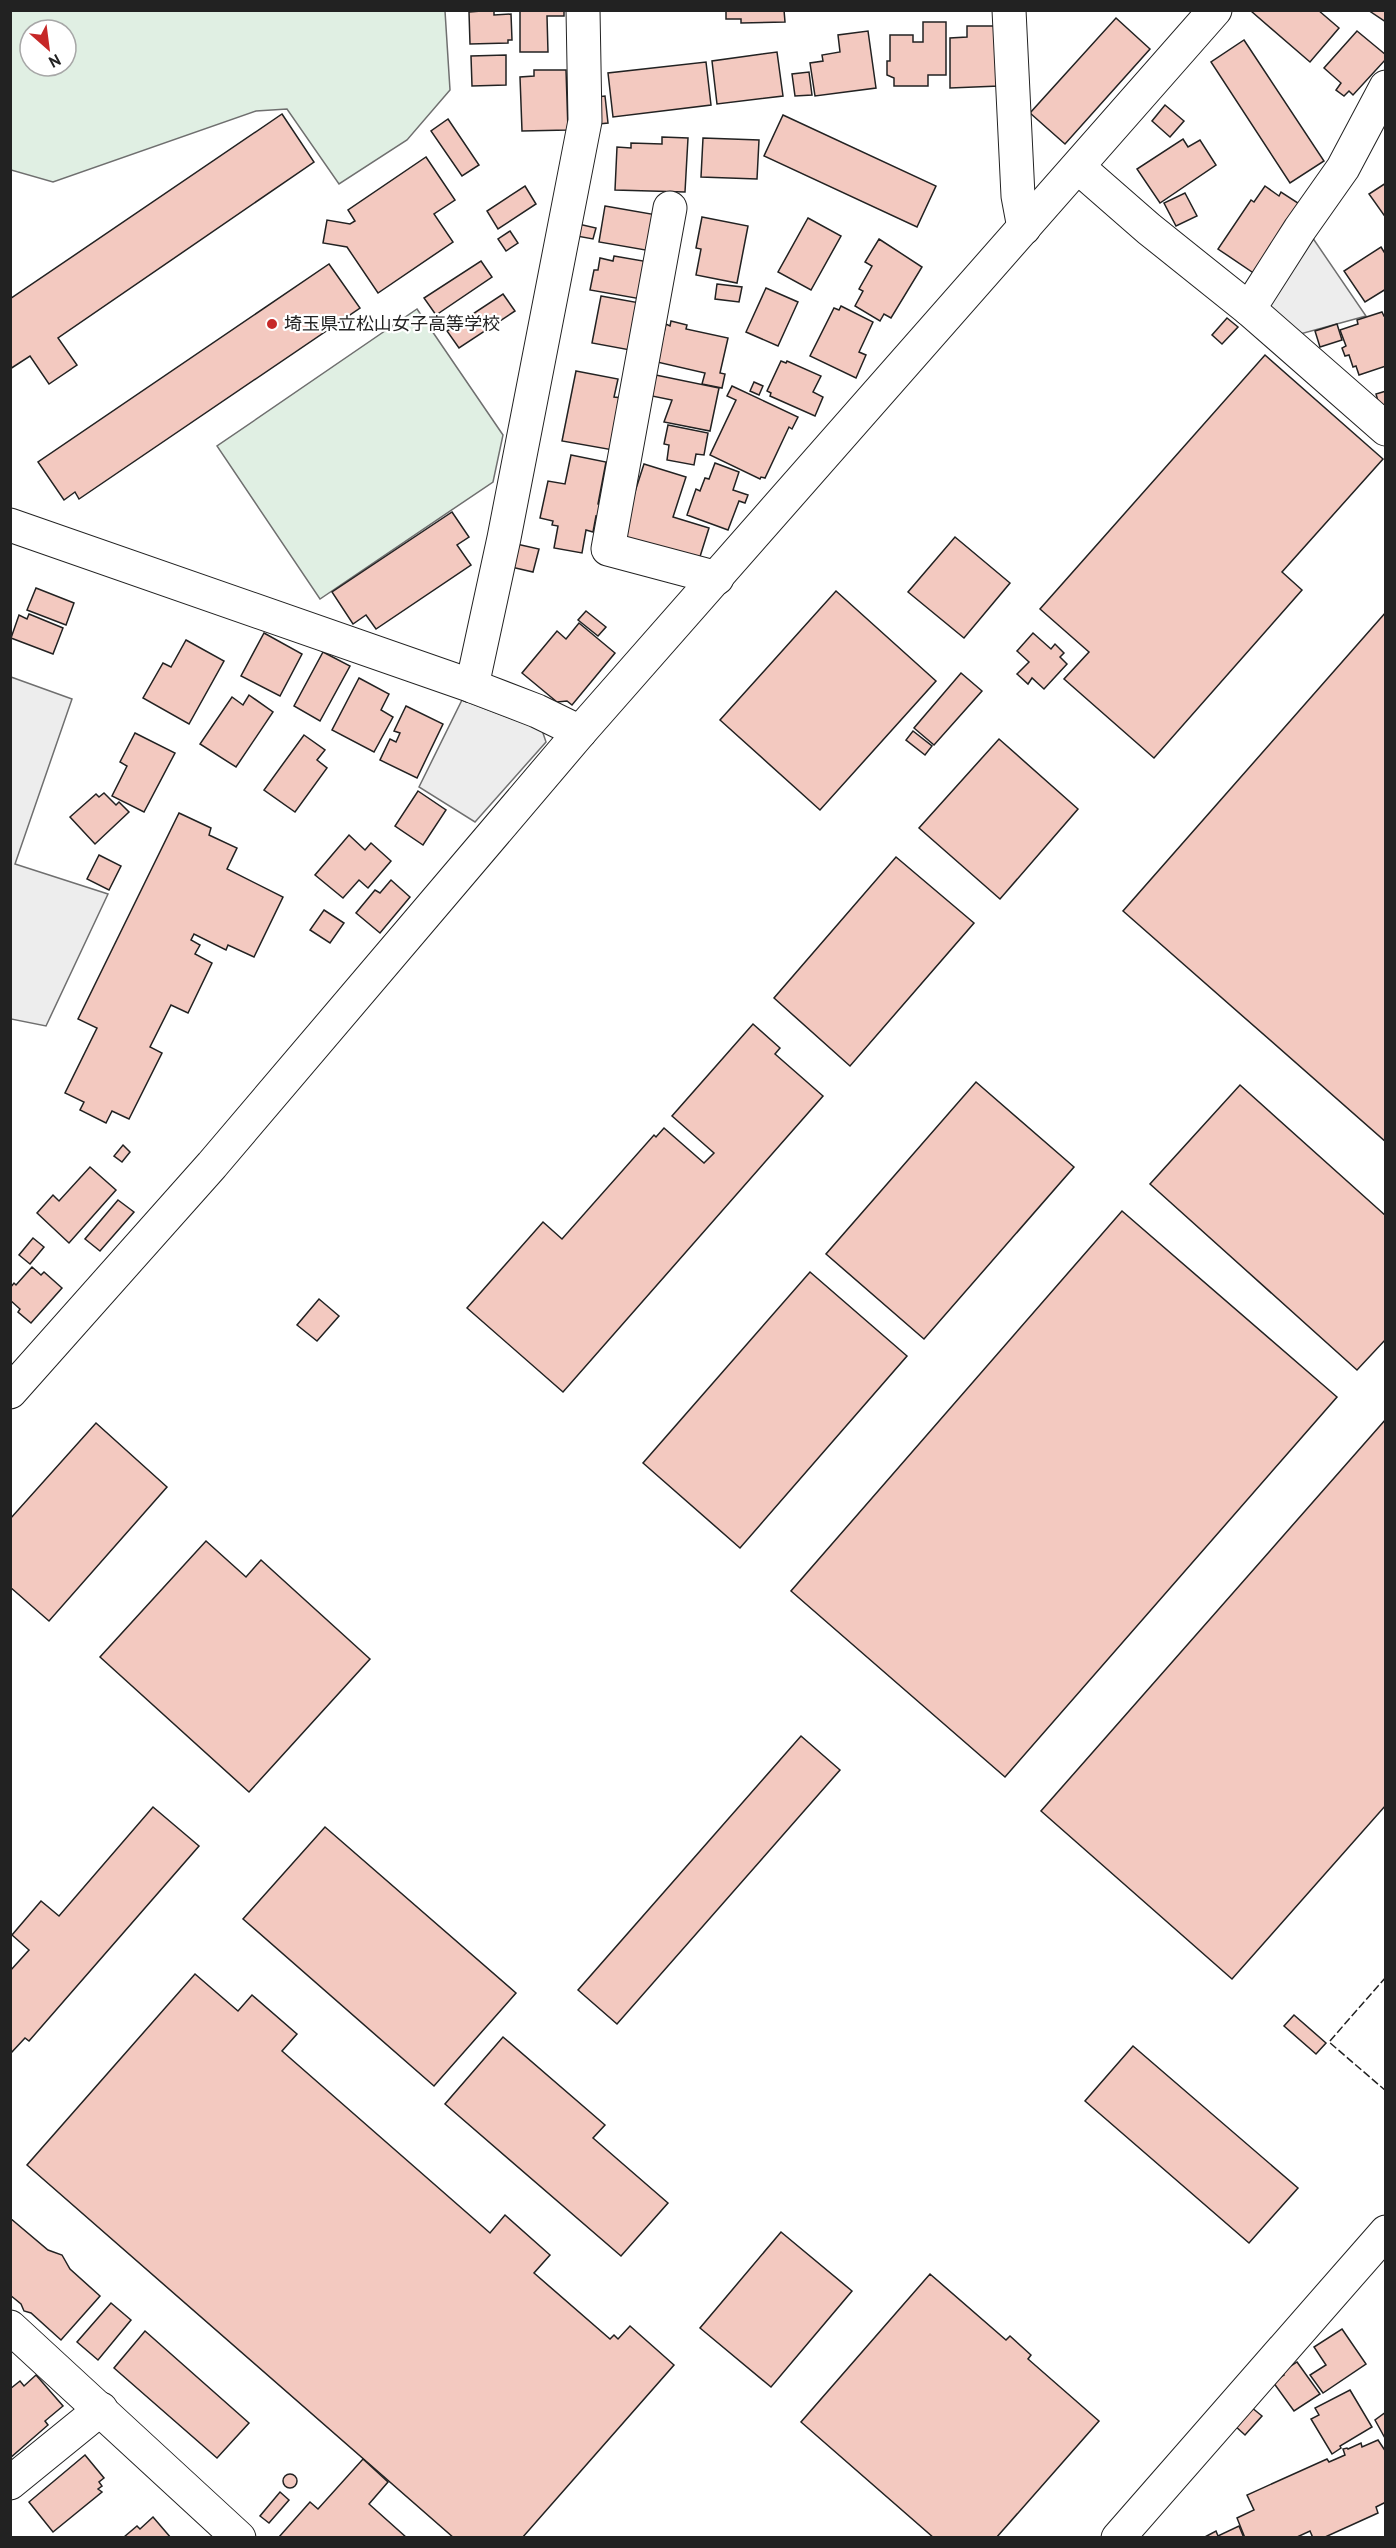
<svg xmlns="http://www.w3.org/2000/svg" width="1396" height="2548" font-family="'PT Sans','Noto Sans JP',sans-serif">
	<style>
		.green { fill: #e0efe3; stroke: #6f6f6f; stroke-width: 1.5; fill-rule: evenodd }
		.parking { fill: #ededed; stroke: #6f6f6f; stroke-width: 1.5 }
		.building { fill: #f3c9c0; stroke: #222; stroke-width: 1.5 }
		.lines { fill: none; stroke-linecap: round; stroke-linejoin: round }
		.minor-casing { stroke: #222; stroke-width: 35 }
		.minor { stroke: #fff; stroke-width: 33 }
		.fence { stroke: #222; stroke-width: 1.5; stroke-dasharray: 8 3; stroke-linecap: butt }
		.poi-dot { fill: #c62828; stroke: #fff; stroke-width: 2 }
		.labels { text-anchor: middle; stroke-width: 4.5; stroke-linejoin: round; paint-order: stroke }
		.poi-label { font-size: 18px; fill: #222; stroke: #fff; text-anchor: start }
	</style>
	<rect width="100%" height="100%" fill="#fff"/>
	<!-- green -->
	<g class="green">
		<path d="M10,11h435l5,79 -43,50 -68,44 -52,-75 -31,2 -203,71 -42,-12zM30,30h36v36h-36z"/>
		<polygon points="417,309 503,435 493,482 320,599 217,446"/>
	</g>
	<!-- parking -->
	<g class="parking">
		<polygon points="1310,234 1366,316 1293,336 1263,305"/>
		<polygon points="11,677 72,699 15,864 108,894 46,1026 11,1019"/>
		<polygon points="462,700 542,730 546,742 475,822 419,787"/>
	</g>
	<!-- building -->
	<g class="building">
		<polygon points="494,10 494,15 511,14 512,40 508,40 508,43 470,44 469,12"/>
		<polygon points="520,10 564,10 564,16 547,16 548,52 520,52"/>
		<polygon points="726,10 784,10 785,22 741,23 741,19 726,19"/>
		<polygon points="1318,10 1339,28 1310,62 1251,11"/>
		<polygon points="1368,10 1386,10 1386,22"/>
		<polygon points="1116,18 1150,49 1065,144 1030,113"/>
		<polygon points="923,22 946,22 946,75 928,75 928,86 894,86 894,78 887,75 887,61 890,61 890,35 913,35 913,42 923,42"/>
		<polygon points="967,26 998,26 999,86 950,88 950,38 967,37"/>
		<polygon points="868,31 876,88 815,96 810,63 823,61 822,55 840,52 838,35"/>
		<polygon points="1357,31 1386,55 1386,59 1353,95 1349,91 1344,96 1336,90 1341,83 1324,68"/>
		<polygon points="1244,40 1324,161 1290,183 1211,62"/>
		<polygon points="777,52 783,96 717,104 712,61"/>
		<polygon points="506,55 506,85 472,86 471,56"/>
		<polygon points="706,62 711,105 613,117 608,73"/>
		<polygon points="534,70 566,70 568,130 522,131 520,77 534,76"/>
		<polygon points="809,72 812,95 795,96 792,74"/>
		<polygon points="605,96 608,123 599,124 597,97"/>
		<polygon points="1165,105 1184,121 1170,137 1152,121"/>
		<polygon points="282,114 314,162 58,338 77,365 49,384 30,356 10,369 10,299"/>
		<polygon points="783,115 936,186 917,227 764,156"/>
		<polygon points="448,119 479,165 462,176 431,131"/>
		<polygon points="662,137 688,138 685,192 615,190 617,147 631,148 631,143 662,144"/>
		<polygon points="703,138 759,140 757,179 701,177"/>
		<polygon points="1183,139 1188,147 1200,140 1216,165 1160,203 1137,169"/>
		<polygon points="426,157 455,200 434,214 453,242 378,293 347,247 323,243 327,220 350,224 355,221 348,210"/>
		<polygon points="1386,183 1386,218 1369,194"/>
		<polygon points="525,186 536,204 498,229 487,211"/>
		<polygon points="1265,186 1279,196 1281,192 1301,205 1255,274 1218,249 1251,200 1254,202"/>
		<polygon points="1185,193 1197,216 1176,226 1164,203"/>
		<polygon points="605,206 657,215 651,251 599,242"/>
		<polygon points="702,217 748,226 737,283 696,275 701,249 696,248"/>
		<polygon points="808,218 841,236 811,290 778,272"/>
		<polygon points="574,223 596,228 593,239 571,235"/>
		<polygon points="510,231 518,243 506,251 498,239"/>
		<polygon points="879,239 922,267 891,318 884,314 880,321 855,306 863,291 859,289 872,266 865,262"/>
		<polygon points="1381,247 1386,255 1386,289 1365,302 1344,271"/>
		<polygon points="614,256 649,262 641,299 590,290 594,270 598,270 600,258 613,261"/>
		<polygon points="481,261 492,277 436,315 424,298"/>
		<polygon points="329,264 360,308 79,499 75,492 64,500 38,462"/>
		<polygon points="717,284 742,287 739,302 715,299"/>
		<polygon points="766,288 798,302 778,346 746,332"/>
		<polygon points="503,294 515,311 459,348 447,331"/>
		<polygon points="601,296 640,303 630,350 592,343"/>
		<polygon points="841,306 873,322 859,352 866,355 856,378 810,356 834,308 839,310"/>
		<polygon points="1382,312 1384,316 1386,315 1386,366 1359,375 1356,366 1353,367 1349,355 1345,356 1342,348 1346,346 1340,330 1358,324 1357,320"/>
		<polygon points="1227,318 1238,327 1222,344 1212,335"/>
		<polygon points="671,321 687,325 686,329 728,338 720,373 725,374 722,388 702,384 705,373 657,362 666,324 670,326"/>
		<polygon points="1337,324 1342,340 1320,347 1315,331"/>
		<polygon points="1265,355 1383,459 1282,572 1302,590 1154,758 1064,679 1089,652 1040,609"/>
		<polygon points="781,361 786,363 787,361 821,376 813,392 823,397 815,416 770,396 771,393 767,391"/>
		<polygon points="576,371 618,379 614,397 623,398 613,450 562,441"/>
		<polygon points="646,373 719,388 710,431 664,422 672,400 642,394"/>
		<polygon points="754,382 763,386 759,395 750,391"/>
		<polygon points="732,386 798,417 792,429 789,427 765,478 761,477 760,479 710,455 736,400 727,396"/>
		<polygon points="1386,391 1386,411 1381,412 1376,394"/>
		<polygon points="668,425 708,433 704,455 696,454 694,465 667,460 669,445 664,444"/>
		<polygon points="571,455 606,462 598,504 603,505 601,517 596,516 593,532 586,530 582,553 554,548 558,526 552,525 553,521 540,518 548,481 565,484"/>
		<polygon points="715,463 739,472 733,490 748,495 745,503 739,501 728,530 687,515 696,489 700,491 705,478 709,479"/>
		<polygon points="644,464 686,477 673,517 709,528 698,563 620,538"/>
		<polygon points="452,512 469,537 457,545 471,565 376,629 366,615 353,624 332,592"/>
		<polygon points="955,537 1010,583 964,638 908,592"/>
		<polygon points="512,543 539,549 533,572 507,566"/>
		<polygon points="36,588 74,603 66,625 27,610"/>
		<polygon points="836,591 936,681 820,810 720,720"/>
		<polygon points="586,611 606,627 598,636 578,620"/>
		<polygon points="1386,612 1386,1142 1123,911"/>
		<polygon points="29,614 63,628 53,654 11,638 19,615 27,619"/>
		<polygon points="579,623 615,653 572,705 567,701 557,702 522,673 557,631 566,639"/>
		<polygon points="264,633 302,654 280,696 241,676"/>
		<polygon points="1033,633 1051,649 1055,644 1064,653 1060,657 1067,664 1044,689 1032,678 1028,684 1017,674 1029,662 1017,651"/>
		<polygon points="186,640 224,661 189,724 143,698 163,663 171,667"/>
		<polygon points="323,652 350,666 320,721 294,706"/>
		<polygon points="961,673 982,691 934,745 914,728"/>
		<polygon points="359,678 389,694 381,710 393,717 374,752 332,730"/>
		<polygon points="249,695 273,712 236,767 200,744 232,697 243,705"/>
		<polygon points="406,706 443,724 417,778 380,760 390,739 396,742 400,733 394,731"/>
		<polygon points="913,731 932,746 925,755 906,740"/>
		<polygon points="135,733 175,753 144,812 112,796 127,766 120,762"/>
		<polygon points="304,735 325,750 317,760 327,768 295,812 264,790"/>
		<polygon points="999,739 1078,809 1000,899 919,828"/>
		<polygon points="418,791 446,810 423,845 395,826"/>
		<polygon points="104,793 116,805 119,802 129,812 95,844 70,817 96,794 99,797"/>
		<polygon points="179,813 211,828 209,835 237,848 227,869 283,897 254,957 228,945 226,950 194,934 191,940 200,945 195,954 212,963 188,1013 171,1005 150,1047 162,1053 129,1119 112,1111 106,1123 80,1110 84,1102 65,1093 97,1028 78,1019"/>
		<polygon points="349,835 365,850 371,843 391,861 368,888 359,880 343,898 315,875"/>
		<polygon points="99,855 121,866 109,890 87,879"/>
		<polygon points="896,857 974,923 850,1066 774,998"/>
		<polygon points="391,880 410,897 380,933 356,913 375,890 380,893"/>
		<polygon points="324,910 344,923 330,943 310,930"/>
		<polygon points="753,1024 780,1048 775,1054 823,1096 563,1392 467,1308 543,1222 562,1239 654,1135 656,1137 664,1128 704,1163 714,1153 672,1116"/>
		<polygon points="976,1082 1074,1167 924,1339 826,1254"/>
		<polygon points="1240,1085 1386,1216 1386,1339 1357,1370 1150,1184"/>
		<polygon points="123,1145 130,1152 122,1162 114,1156"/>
		<polygon points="90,1167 116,1190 69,1243 37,1213 53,1195 59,1201"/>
		<polygon points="118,1200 134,1212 100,1251 85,1239"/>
		<polygon points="1122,1211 1337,1397 1005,1777 791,1591"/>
		<polygon points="33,1238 44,1247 30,1264 19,1255"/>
		<polygon points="32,1267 41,1275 44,1272 62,1288 31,1323 18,1312 20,1309 10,1300 10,1288 14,1283 16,1285"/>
		<polygon points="810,1272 907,1356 740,1548 643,1463"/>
		<polygon points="319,1299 339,1316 317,1341 297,1325"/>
		<polygon points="1386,1419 1386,1805 1232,1979 1041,1811"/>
		<polygon points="96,1423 167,1487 49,1621 10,1587 10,1519"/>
		<polygon points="206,1541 246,1577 261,1560 370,1659 249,1792 100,1657"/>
		<polygon points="801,1736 840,1770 617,2024 578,1990"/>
		<polygon points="153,1807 199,1846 29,2041 25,2038 10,2054 10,1971 29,1950 12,1935 41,1901 59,1916"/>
		<polygon points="325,1827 516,1993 434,2086 243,1919"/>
		<polygon points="195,1974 238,2011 252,1995 297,2034 282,2051 490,2233 505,2215 550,2255 534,2273 610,2339 614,2335 618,2339 630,2326 674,2365 522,2538 454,2538 27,2165"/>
		<polygon points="1294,2015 1326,2043 1316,2054 1284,2026"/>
		<polygon points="503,2037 605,2125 593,2138 668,2203 621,2256 445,2104"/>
		<polygon points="1133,2046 1298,2188 1249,2243 1085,2101"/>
		<polygon points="10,2218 48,2250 62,2255 70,2269 100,2296 61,2340 31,2313 24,2311 21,2304 10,2295"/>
		<polygon points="781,2232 852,2291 771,2387 700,2328"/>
		<polygon points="930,2274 1006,2340 1010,2336 1031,2355 1028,2359 1099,2421 996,2538 934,2538 801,2422"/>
		<polygon points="111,2303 131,2320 98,2360 77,2342"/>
		<polygon points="1342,2329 1366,2364 1323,2393 1310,2375 1326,2365 1314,2347"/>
		<polygon points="145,2331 249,2423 217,2458 114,2368"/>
		<polygon points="1297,2362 1320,2394 1294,2411 1273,2382 1284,2375 1282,2372"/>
		<polygon points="36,2375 63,2406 45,2421 48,2425 10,2458 10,2389 20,2381 24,2386"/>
		<polygon points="1350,2390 1372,2427 1340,2446 1341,2448 1332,2454 1311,2419 1319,2415 1315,2408"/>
		<polygon points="1251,2407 1262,2416 1245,2435 1234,2425"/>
		<polygon points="1386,2412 1386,2440 1375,2420"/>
		<polygon points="1378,2440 1386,2452 1386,2502 1376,2507 1378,2513 1323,2538 1313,2538 1310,2531 1295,2538 1245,2538 1237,2518 1254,2510 1247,2495 1327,2459 1329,2462 1345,2455 1343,2449 1347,2448 1348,2449 1361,2443 1362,2447"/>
		<polygon points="85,2455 104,2478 99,2482 102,2486 98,2489 102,2492 53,2532 29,2502"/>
		<polygon points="363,2459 388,2482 369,2504 407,2538 279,2537 310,2502 318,2509"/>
		<circle cx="290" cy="2481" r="7"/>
		<polygon points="280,2492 289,2500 269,2523 260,2516"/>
		<polygon points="153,2517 171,2538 124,2537 137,2526 140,2529"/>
		<polygon points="1239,2526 1244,2538 1203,2538 1216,2531 1218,2536"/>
	</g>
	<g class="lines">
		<!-- minor casing -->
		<g class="minor-casing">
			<g id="minor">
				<polyline points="1009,10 1018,196 1024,228"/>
				<polyline points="1078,167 1149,229 1249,309 1386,429"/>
				<polyline points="670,208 608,549 717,578"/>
				<polyline points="1249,309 1300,229 1343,168 1386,87"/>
				<polyline points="10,525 472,686 537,711 580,732"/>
				<polyline points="472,686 504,538 585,121 583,10"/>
				<polyline points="10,1392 212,1165 580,732 1215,10"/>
				<polyline points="10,2327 239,2538"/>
				<polyline points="10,2483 101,2409"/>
				<polyline points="1118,2538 1386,2232"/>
			</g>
		</g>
		<!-- minor -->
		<use href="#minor" class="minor"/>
		<!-- fence -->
		<polyline class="fence" points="1386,1977 1329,2042 1386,2091"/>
	</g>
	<!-- markers -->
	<circle class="poi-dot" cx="272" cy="324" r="6"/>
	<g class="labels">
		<!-- poi labels -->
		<g class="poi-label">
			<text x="284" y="330">埼玉県立松山女子高等学校</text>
		</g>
	</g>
	<!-- border -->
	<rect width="1396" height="2548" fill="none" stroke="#222222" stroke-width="24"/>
	<!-- north arrow -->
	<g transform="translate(48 48) rotate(152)"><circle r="28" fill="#ffffff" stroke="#a7a7a7" stroke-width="1.5"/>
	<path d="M0-4.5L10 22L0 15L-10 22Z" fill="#c62828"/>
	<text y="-9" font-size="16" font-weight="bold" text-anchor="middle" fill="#222222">N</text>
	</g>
</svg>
